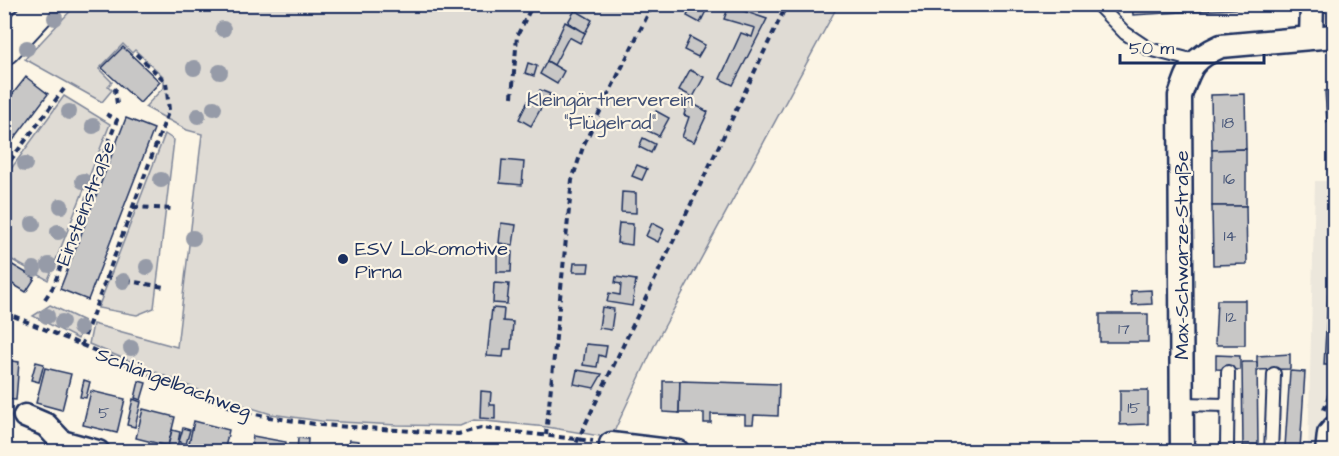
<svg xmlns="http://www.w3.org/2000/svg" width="1339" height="456" font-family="'Architects Daughter',sans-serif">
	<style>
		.built { fill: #ece7dc }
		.green { fill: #dfdbd4; stroke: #7d8599; stroke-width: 1.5 }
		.building { fill: #c8c7c6; stroke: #1b2f5e; stroke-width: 1.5 }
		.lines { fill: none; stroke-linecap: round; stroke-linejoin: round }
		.lane-casing { stroke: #1b2f5e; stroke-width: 16 }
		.street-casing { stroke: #1b2f5e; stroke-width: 27 }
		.secondary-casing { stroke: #1b2f5e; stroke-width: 36 }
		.path { stroke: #1b2f5e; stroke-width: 4; stroke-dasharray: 6 4.5; stroke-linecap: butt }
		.lane { stroke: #fcf5e5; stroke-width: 12 }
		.street { stroke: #fcf5e5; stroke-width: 22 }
		.secondary { stroke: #fcf5e5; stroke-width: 32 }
		.tree { fill: #969ba8 }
		.poi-dot { fill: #1b2f5e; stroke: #fcf5e5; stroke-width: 2 }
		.labels { text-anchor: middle; stroke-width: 4.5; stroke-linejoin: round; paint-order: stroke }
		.number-label { font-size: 16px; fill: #465578 }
		.park-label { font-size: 20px; fill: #425176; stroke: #fcf5e5 }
		.street-label { font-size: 20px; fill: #1b2f5e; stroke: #fcf5e5 }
		.poi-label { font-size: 20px; fill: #1b2f5e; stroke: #fcf5e5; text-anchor: start }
	</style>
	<rect width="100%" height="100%" fill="#fcf5e5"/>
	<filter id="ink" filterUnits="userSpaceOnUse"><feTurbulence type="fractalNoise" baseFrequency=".0167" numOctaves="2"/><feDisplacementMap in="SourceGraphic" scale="12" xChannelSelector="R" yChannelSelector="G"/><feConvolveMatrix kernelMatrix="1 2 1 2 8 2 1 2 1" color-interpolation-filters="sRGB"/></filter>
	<g filter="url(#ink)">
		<!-- built -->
		<polygon class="built" points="1315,181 1334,181 1334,451 1308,452"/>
		<!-- green -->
		<g class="green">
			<polygon points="76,5 838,5 656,342 611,438 547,427 474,420 460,426 397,425 321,421 271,414 210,395 89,344 93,324 177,347 202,134 187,130 145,107 164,87 164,77 135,50 132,53 123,44 99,69 112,82 108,86 112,90 102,102 25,59"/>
			<polygon points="64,96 110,124 48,280 5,256 5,177"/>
			<polygon points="165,134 174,140 154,308 137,315 98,308"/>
			<polygon points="50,305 84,321 78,339 33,316"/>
		</g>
		<!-- building -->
		<g class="building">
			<polygon points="693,4 709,5 700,23 687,16"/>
			<polygon points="1132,4 1284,4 1284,6 1133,15"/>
			<polygon points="729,6 767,19 733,85 720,79 741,33 752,37 755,28 724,19"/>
			<polygon points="575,10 592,20 585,33 568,22"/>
			<polygon points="565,22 585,33 580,43 569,37 554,65 547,61"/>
			<polygon points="690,37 705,45 698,57 684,50"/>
			<polygon points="123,47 160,82 140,103 102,68"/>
			<polygon points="547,61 564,71 557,84 540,74"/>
			<polygon points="528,63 537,66 534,76 525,73"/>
			<polygon points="690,70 704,77 693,97 679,90"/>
			<polygon points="26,77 48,94 11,143 4,138 4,105"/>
			<polygon points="540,90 550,94 546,102 536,98"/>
			<polygon points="1334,90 1334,121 1327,122 1325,91"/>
			<polygon points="1245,94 1246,149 1212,150 1211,95"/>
			<polygon points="528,101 541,108 531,126 519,119"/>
			<polygon points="688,101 708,112 694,142 682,137 689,117 684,115"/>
			<polygon points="656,111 669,118 659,136 646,130"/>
			<polygon points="126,118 154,129 88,300 60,289"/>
			<polygon points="643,138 655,144 651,153 639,147"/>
			<polygon points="1246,149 1246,206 1212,206 1212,150"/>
			<polygon points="502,160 524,162 522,185 500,183"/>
			<polygon points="637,165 647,169 642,180 632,176"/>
			<polygon points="622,192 636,193 636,213 621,212"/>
			<polygon points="1212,206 1246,206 1247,264 1213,265"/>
			<polygon points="501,223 516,225 513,245 499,243"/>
			<polygon points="619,223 633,224 632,245 617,243"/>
			<polygon points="652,223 664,229 658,242 646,236"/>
			<polygon points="497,251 512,252 511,272 497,272"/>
			<polygon points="4,260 35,278 26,292 4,279"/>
			<polygon points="574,263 589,263 588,272 573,272"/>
			<polygon points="616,277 636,280 632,306 607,302 609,293 620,295 621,284 615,283"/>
			<polygon points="494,283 509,284 507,304 493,303"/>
			<polygon points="1151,290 1152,304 1132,305 1131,291"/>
			<polygon points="1328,295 1334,295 1334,365 1324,365"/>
			<polygon points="1217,300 1245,300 1245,345 1217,345 1215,342"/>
			<polygon points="602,307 614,309 611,330 599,328"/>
			<polygon points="492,308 504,309 503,321 513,322 511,349 504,349 503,357 487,356"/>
			<rect x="1100" y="314" width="48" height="28"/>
			<polygon points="586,344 607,346 605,357 599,355 597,367 583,365"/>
			<polygon points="1290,354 1290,369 1257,370 1257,356"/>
			<polygon points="1216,355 1240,356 1240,370 1216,369"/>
			<polygon points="4,360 19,362 16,400 4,399"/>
			<polygon points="36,362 44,364 39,382 31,380"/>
			<polygon points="1242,362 1257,362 1258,445 1243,446"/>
			<polygon points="45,368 71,374 62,410 36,403"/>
			<polygon points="577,370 602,374 594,388 574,384"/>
			<polygon points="1290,371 1305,372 1300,449 1285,447"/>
			<polygon points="84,380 90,382 86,398 80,397"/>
			<polygon points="139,381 146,383 141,400 135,398"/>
			<polygon points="663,381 680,381 679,413 663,412"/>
			<polygon points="680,381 779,384 778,416 754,415 753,424 745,424 745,415 711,414 711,423 704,423 704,413 679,413"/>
			<polygon points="1120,390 1148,390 1148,424 1120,425"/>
			<polygon points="91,391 125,399 117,433 83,425"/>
			<polygon points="481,391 491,392 490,405 495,405 495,419 480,418"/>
			<polygon points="133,399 141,402 135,427 127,425"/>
			<polygon points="143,409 175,417 168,446 136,438"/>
			<polygon points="194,421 229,430 224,452 201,452 188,448"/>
			<polygon points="183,428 190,430 186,444 179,442"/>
			<polygon points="172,430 180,432 177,448 168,446"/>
			<polygon points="253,436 286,442 285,452 251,452"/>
			<polygon points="298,438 308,439 307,452 297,452"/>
			<polygon points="349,440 359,441 359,452 349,452"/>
			<rect x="361" y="445" width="26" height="7"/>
		</g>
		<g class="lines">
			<!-- lane casing -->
			<g class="lane-casing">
				<g id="lane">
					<polyline points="1097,4 1125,33 1149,49 1195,61"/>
					<polyline points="1182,404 1227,405"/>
					<polyline points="1227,446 1228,372"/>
					<polyline points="1271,452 1274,374"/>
				</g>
			</g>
			<!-- street casing -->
			<g class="street-casing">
				<g id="street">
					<polyline points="1311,37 1312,4"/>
					<polyline points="25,416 46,425 62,442 98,452"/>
					<polyline points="611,444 678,452"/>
					<path d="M1182,452l-2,-356c10,-29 12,-37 41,-50l113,-10"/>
					<polyline points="1327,452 1329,434 1334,428"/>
				</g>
			</g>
			<!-- secondary casing -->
			<g class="secondary-casing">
				<polyline id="secondary" points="4,48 45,4"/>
			</g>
			<!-- path -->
			<g class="path">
				<polyline points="512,97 517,36 533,4"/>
				<polyline points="4,104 5,104"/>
				<polyline points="117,104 115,90 120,85"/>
				<polyline points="107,147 114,150"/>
				<polyline points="4,169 64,89"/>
				<polyline points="86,201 93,204"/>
				<polyline points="133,207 173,209"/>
				<polyline points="65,255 72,258"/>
				<polyline points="105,277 164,287"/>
				<polyline points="45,299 53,287 117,120 104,113"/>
				<polyline points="4,312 209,399 243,411 269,417 321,425 458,434 481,428 593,441"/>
				<polyline points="81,346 169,110 166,82 136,54"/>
				<polyline points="1324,410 1334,380"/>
				<polyline points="546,435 572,180 584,144 653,4"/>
				<polyline points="572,452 787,4"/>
			</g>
			<!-- lane -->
			<use href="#lane" class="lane"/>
			<!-- street -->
			<use href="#street" class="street"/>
			<!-- secondary -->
			<use href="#secondary" class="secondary"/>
		</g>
		<!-- trees -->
		<g class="tree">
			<circle cx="55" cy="18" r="8"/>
			<circle cx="223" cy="29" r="8"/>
			<circle cx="27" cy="48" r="8"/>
			<circle cx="194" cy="68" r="8"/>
			<circle cx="220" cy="72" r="8"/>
			<circle cx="214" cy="108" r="8"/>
			<circle cx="69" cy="112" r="8"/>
			<circle cx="198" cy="116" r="8"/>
			<circle cx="93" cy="126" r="8"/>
			<circle cx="25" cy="164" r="8"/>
			<circle cx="161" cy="180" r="8"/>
			<circle cx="83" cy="181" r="8"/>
			<circle cx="61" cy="206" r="8"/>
			<circle cx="33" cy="224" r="8"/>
			<circle cx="58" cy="232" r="8"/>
			<circle cx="193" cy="238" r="8"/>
			<circle cx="49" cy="265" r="8"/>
			<circle cx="147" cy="267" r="8"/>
			<circle cx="34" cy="269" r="8"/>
			<circle cx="123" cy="281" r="8"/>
			<circle cx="47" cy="316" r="8"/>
			<circle cx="62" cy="322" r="8"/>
			<circle cx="80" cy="328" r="8"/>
			<circle cx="131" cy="348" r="8"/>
		</g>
	</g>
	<!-- markers -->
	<circle class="poi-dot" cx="343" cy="259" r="6"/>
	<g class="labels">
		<!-- number labels -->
		<g class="number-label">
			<text x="1228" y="128">18</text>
			<text x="1229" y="184">16</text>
			<text x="1230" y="241">14</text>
			<text x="1231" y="322">12</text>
			<text x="1124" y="334">17</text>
			<text x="1134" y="413">15</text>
			<text x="104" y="418">5</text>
		</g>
		<!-- park labels -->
		<g class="park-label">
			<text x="610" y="106">Kleingärtnerverein<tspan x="610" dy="23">"Flügelrad"</tspan></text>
		</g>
		<!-- street labels -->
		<g class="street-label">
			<text transform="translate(85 203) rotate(-69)" y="7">Einsteinstraße</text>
			<text transform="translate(1181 255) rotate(-90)" y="7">Max-Schwarze-Straße</text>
			<text transform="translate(174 382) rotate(21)" y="7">Schlängelbachweg</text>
		</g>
		<!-- poi labels -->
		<g class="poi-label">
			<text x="355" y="255">ESV Lokomotive<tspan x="355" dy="23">Pirna</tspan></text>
		</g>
	</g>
	<!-- margin -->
	<rect width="1339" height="456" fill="none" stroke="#fcf5e5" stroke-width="24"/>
	<rect x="12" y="12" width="1315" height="432" fill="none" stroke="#1b2f5e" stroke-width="2" filter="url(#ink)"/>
	<!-- scale -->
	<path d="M1120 54v9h144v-9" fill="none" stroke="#1b2f5e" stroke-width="3"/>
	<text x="1129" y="54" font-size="18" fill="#1b2f5e" stroke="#fcf5e5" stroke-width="4.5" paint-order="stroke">50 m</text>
</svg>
